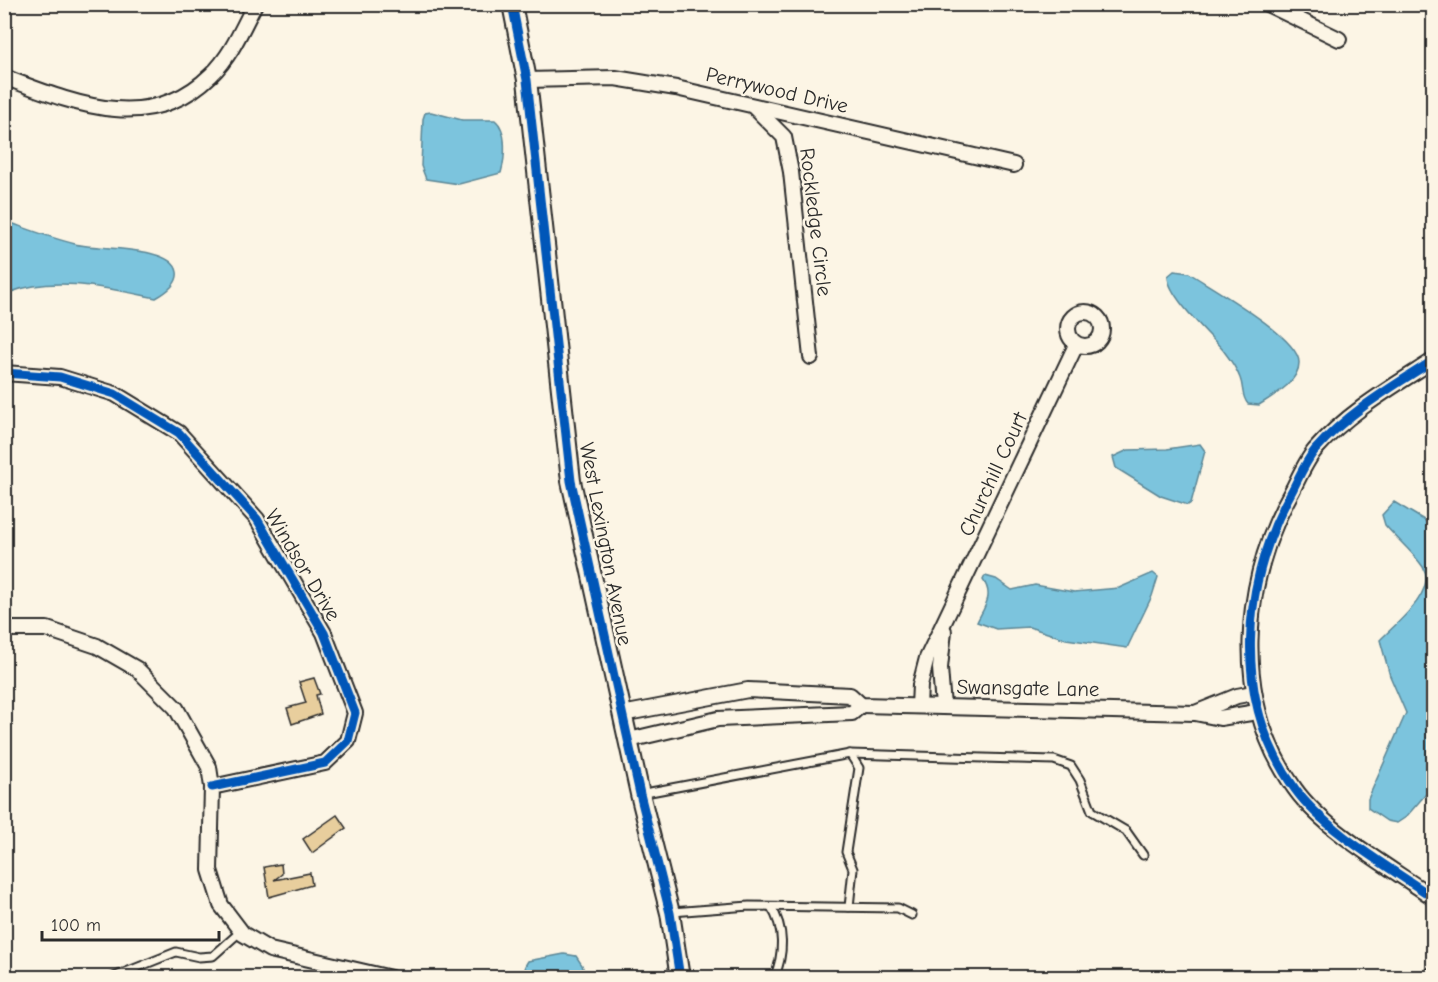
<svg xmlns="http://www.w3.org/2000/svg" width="1438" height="982" font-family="'Comic Neue',sans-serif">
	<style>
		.water { fill: #7cc4dd; stroke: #5c8796; stroke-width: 1.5 }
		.building { fill: #e8ce9d; stroke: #2b2b2b; stroke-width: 1.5 }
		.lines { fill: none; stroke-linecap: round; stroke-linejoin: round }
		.lane-casing { stroke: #2b2b2b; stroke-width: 11 }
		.street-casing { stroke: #2b2b2b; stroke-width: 18 }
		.secondary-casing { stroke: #2b2b2b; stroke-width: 22 }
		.lane { stroke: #fcf5e5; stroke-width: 7 }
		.street { stroke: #fcf5e5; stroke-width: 14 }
		.secondary { stroke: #fcf5e5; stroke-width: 18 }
		.cycleway-casing { stroke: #fcf5e5; stroke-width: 13 }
		.cycleway { stroke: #0057b8; stroke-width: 9 }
		.labels { text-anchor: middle; stroke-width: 5; stroke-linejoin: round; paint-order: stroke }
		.street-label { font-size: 21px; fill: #2b2b2b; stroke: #fcf5e5 }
	</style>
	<rect width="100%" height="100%" fill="#fcf5e5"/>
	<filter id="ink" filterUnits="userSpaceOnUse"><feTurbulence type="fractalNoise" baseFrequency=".0167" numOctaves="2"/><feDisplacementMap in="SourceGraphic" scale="12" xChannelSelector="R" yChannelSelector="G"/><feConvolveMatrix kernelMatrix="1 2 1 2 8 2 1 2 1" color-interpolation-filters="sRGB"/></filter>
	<g filter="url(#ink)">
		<!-- water -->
		<g class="water">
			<path d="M431,112l31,8h33c13,10 10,39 6,53l-42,11 -33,-5 -5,-13 2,-47 2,-6z"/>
			<path d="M5,221c23,8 46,17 70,23 21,6 98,1 102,28 2,12 -12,21 -21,26 -46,-9 -100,-23 -145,-6l-6,-3z"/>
			<path d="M1174,271l15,2c21,14 111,64 110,90 0,19 -26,33 -40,42l-11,-1c-7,-8 -4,-16 -8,-26 -4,-11 -10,-19 -17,-28 -13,-15 -56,-55 -55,-74z"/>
			<polygon points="1200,444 1205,451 1191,503 1188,505 1161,496 1116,468 1113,457 1128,450 1167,449"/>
			<path d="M1394,502l40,24 -1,260 -27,31 -9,6 -10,-2 -19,-13v-9l38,-86 -16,-37 -10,-36c14,-15 58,-48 43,-73 -10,-15 -27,-29 -38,-42l-3,-10z"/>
			<path d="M1153,573l5,4 -6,19 -25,52 -61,-9 -37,-12 -33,2 -19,-7c8,-16 17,-27 6,-42l2,-4 11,3 16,11 23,-5 39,7 45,-4z"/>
			<polygon points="564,954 576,956 582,965 586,977 527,977 525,966 528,961"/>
		</g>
		<!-- building -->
		<g class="building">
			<polygon points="314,678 320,694 316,695 321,714 292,724 287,708 306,703 299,682"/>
			<polygon points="337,815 346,828 312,853 303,839"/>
			<polygon points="281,864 282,874 274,880 310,873 312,885 269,897 264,867"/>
		</g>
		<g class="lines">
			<!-- lane casing -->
			<g class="lane-casing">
				<g id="lane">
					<polyline points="640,794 850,754 1054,760 1071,766 1080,780 1092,811 1126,831 1143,855"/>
					<path d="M771,907c14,21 13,48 3,71"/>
					<polyline points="849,907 853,869 846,852 859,768 850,754"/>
					<polyline points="672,912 749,906 898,908 912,915"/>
					<polyline points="111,978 176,952 199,957 213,956 241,931"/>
				</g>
			</g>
			<!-- street casing -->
			<g class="street-casing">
				<g id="street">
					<polyline points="1267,4 1339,39"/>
					<path d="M4,77c69,26 145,59 207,-2 20,-19 31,-46 44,-71"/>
					<polyline points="527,80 615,78 676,88 1014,165"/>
					<polyline points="753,106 784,137 791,172 811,357"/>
					<circle cx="1085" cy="329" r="17"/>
					<path d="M1434,360c-42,27 -86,52 -119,90 -9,11 -16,27 -22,39 -52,93 -62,211 2,300 30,42 96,79 139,109"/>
					<polyline points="4,373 60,377 115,394 179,433 257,519 324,633 355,713 348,741 325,763 212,787"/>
					<polyline points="4,629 47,629 97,646 137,669 176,708 209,767 212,787 210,870 221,905 243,934 270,950 391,978"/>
					<polyline points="919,706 920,685 927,658 1076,345"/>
					<polyline points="943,707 940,668 944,631"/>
					<polyline points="1195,713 1237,696 1253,693"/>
					<polyline points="622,714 748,690 850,695 861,705 1195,713 1220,718 1257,712"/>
					<polyline points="629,740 718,719 852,713 861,705"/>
					<polyline points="1431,978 1434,973"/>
				</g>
			</g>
			<!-- secondary casing -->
			<g class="secondary-casing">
				<polyline id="secondary" points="512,4 527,80 571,481 640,794 670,913 680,978"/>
			</g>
			<!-- lane -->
			<use href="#lane" class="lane"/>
			<!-- street -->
			<use href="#street" class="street"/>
			<!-- secondary -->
			<use href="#secondary" class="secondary"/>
			<!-- cycleway casing -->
			<g class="cycleway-casing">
				<g id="cycleway">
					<polyline points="512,4 527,80 571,481 640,794 670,913 680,978"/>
					<path d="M1434,360c-42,27 -86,52 -119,90 -9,11 -16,27 -22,39 -52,93 -62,211 2,300 30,42 96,79 139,109"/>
					<polyline points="4,373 60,377 115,394 179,433 257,519 324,633 355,713 348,741 325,763 212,787"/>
				</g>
			</g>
			<!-- cycleway -->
			<use href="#cycleway" class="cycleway"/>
		</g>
	</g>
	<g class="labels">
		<!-- street labels -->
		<g class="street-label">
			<text transform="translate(777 90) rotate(13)" y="7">Perrywood Drive</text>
			<text transform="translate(816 222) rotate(83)" y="7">Rockledge Circle</text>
			<text transform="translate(993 474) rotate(-65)" y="7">Churchill Court</text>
			<text transform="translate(606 544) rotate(79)" y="7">West Lexington Avenue</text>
			<text transform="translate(303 565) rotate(59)" y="7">Windsor Drive</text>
			<text transform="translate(1028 688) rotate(1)" y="7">Swansgate Lane</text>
		</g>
	</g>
	<!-- margin -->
	<rect width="1438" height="982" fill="none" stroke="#fcf5e5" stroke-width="24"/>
	<rect x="12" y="12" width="1414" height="958" fill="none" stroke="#2b2b2b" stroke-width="2" filter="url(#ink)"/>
	<!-- scale -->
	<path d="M42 931v9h177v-9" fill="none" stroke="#2b2b2b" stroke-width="3"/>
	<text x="51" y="931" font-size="18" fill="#2b2b2b" stroke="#fcf5e5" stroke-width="4.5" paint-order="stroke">100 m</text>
</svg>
